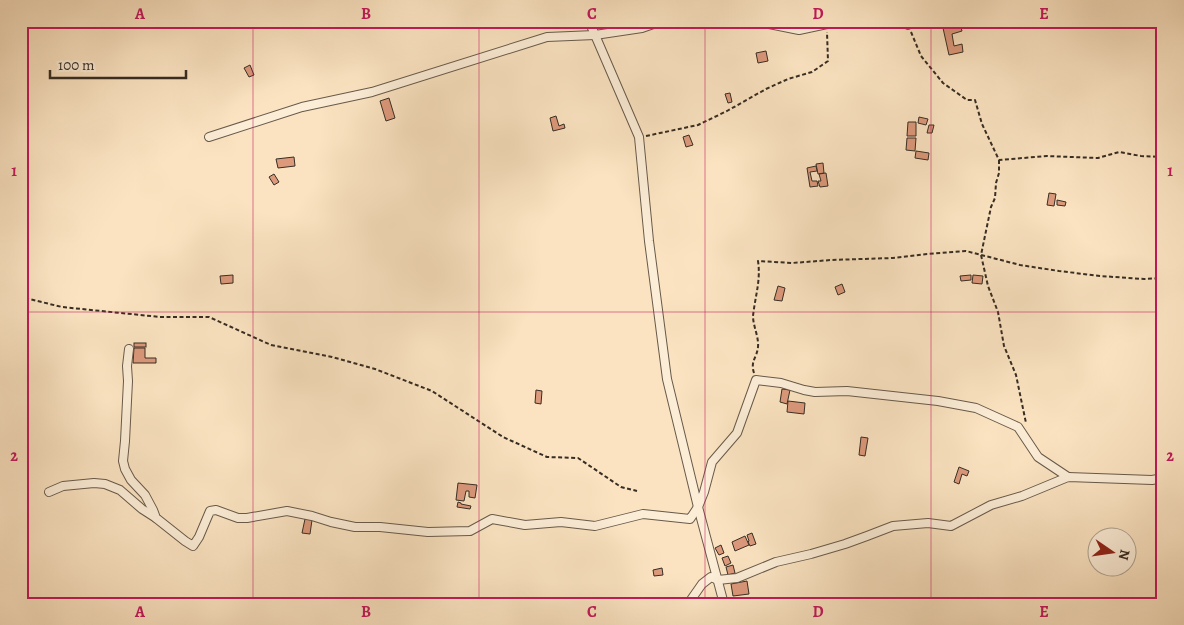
<svg xmlns="http://www.w3.org/2000/svg" width="1184" height="625" font-family="Alegreya,serif">
	<style>
		.building { fill: #dd997c; stroke: #362d23 }
		.lines { fill: none; stroke-linecap: round; stroke-linejoin: round }
		.minor-casing { stroke: #675a4a; stroke-width: 10 }
		.path { stroke: #362d23; stroke-width: 2; stroke-dasharray: 4 2.5; stroke-linecap: butt }
		.minor { stroke: #fcedd7; stroke-width: 8 }
		.grid { fill: none; stroke: #c2185b; stroke-width: 1; stroke-opacity: 0.55 }
		.neatline { fill: none; stroke: #c2185b; stroke-width: 2 }
		.grid-label { font-size: 16px; text-anchor: middle; font-weight: bold; fill: #c2185b }
	</style>
	<rect width="100%" height="100%" fill="#fbe3c1"/>
	<filter id="stains"><feTurbulence type="fractalNoise" baseFrequency=".004" numOctaves="4"/><feColorMatrix values="0 0 0 0 .2 0 0 0 0 .09 0 0 0 0 .02 0 0 0 .5 -.17"/></filter>
	<radialGradient id="worn" r=".72"><stop offset=".6" stop-color="#630" stop-opacity="0"/><stop offset="1" stop-color="#630" stop-opacity=".3"/></radialGradient>
	<!-- building -->
	<g class="building">
		<polygon points="960,24 962,31 952,34 954,46 962,44 963,52 949,55 943,28"/>
		<polygon points="766,51 768,61 758,63 756,53"/>
		<polygon points="250,65 254,75 249,77 244,68"/>
		<polygon points="730,93 732,102 728,103 725,94"/>
		<polygon points="389,98 395,118 386,121 380,101"/>
		<polygon points="556,116 559,126 564,124 565,128 553,131 550,118"/>
		<polygon points="919,117 928,119 926,125 918,123"/>
		<polygon points="908,122 916,122 916,136 907,136"/>
		<polygon points="929,125 934,125 932,133 927,133"/>
		<polygon points="689,135 693,145 686,147 683,137"/>
		<polygon points="907,138 916,138 915,151 906,150"/>
		<polygon points="916,151 929,153 928,160 915,158"/>
		<polygon points="294,157 295,166 278,168 276,159"/>
		<polygon points="823,163 824,173 818,174 816,164"/>
		<polygon points="816,166 817,171 810,172 812,181 817,181 818,186 810,187 807,168"/>
		<polygon points="826,173 828,186 820,187 818,181 821,181 819,174"/>
		<polygon points="274,174 279,182 274,185 269,177"/>
		<polygon points="1049,193 1056,194 1054,206 1047,205"/>
		<polygon points="1057,200 1066,202 1065,206 1057,205"/>
		<polygon points="233,275 233,283 221,284 220,276"/>
		<polygon points="971,275 971,280 961,281 960,276"/>
		<polygon points="973,275 983,276 982,284 972,283"/>
		<polygon points="842,284 845,292 838,295 835,287"/>
		<polygon points="778,286 785,288 782,301 774,300"/>
		<rect x="134" y="343" width="12" height="4"/>
		<polygon points="134,348 145,348 145,358 156,358 156,363 133,363"/>
		<polygon points="782,389 790,390 787,404 780,402"/>
		<polygon points="536,390 542,391 541,404 535,403"/>
		<polygon points="788,401 805,403 804,414 787,412"/>
		<polygon points="861,437 868,438 865,456 859,455"/>
		<polygon points="959,467 969,471 967,476 962,474 959,484 954,482"/>
		<polygon points="458,483 477,485 475,498 469,497 469,491 466,491 464,501 456,500"/>
		<polygon points="458,502 461,503 461,504 471,506 470,509 457,507"/>
		<polygon points="305,519 312,520 310,534 302,533"/>
		<polygon points="752,533 756,544 750,546 748,542 749,541 747,535"/>
		<polygon points="745,536 749,545 735,551 732,542"/>
		<polygon points="721,545 724,553 719,555 715,548"/>
		<polygon points="728,556 731,563 725,566 722,558"/>
		<polygon points="733,565 735,573 728,575 726,567"/>
		<polygon points="662,568 663,575 654,576 653,570"/>
		<polygon points="747,581 749,594 733,596 731,584"/>
	</g>
	<g class="lines">
		<!-- minor casing -->
		<g class="minor-casing">
			<g id="minor">
				<polyline points="589,21 639,137 649,241 667,379 698,507 724,604"/>
				<polyline points="754,21 799,30 827,24"/>
				<polyline points="907,21 908,25"/>
				<polyline points="209,137 302,107 372,92 547,37 595,35 642,28 662,21"/>
				<polyline points="129,349 127,366 128,381 125,441 123,461 125,469 131,480 145,495 153,510 156,518 185,541 193,546 199,537 210,511 216,510 238,518 247,518 287,511 312,516 331,522 355,527 380,527 428,532 470,531 492,519 525,525 561,522 595,526 643,514 690,519 698,507 704,492 712,462 737,433 756,380 781,383 804,390 815,392 847,391 938,401 976,408 1018,427 1038,457 1068,477"/>
				<polyline points="49,492 63,486 94,483 105,484 120,490 142,509 156,518"/>
				<polyline points="688,604 702,584 711,577 718,580 737,578 776,562 811,554 845,544 867,536 893,526 928,523 951,526 991,505 1022,496 1068,477 1152,480 1163,478"/>
			</g>
		</g>
		<!-- path -->
		<g class="path">
			<polyline points="877,21 899,25"/>
			<polyline points="836,23 854,21"/>
			<polyline points="911,32 921,56 943,83 967,100 975,100 982,124 999,160 1047,156 1098,158 1119,152 1141,156 1163,157"/>
			<polyline points="646,136 698,125 727,111 766,89 788,79 812,72 828,61 827,32"/>
			<polyline points="999,160 999,173 996,183 995,198 991,207 981,255 988,286 998,312 1004,346 1016,375 1026,423"/>
			<polyline points="21,293 25,298 62,307 160,317 209,317 271,345 332,357 375,369 432,391 503,437 547,457 578,458 621,487 637,491"/>
			<path d="M754,373c-4,-12 3,-15 4,-26 1,-10 -5,-21 -5,-31 2,-19 8,-36 5,-55l34,2 39,-3 62,-2 34,-4 39,-3 54,14 39,6 41,5 44,3 19,-1"/>
		</g>
		<!-- minor -->
		<use href="#minor" class="minor"/>
	</g>
	<!-- grid -->
	<path class="grid" d="M253,21v583M479,21v583M705,21v583M931,21v583M21,312h1142"/>
	<!-- margin -->
	<rect width="1184" height="625" fill="none" stroke="#fbe3c1" stroke-width="55"/>
	<!-- north arrow -->
	<g transform="translate(1112 552) rotate(103)"><circle r="24" fill="#fcedd7" stroke="#ada08f"/>
	<path d="M0-4L9 19L0 12L-9 19Z" fill="#8f2418"/>
	<text y="-8" font-size="14" font-weight="bold" text-anchor="middle" fill="#362d23">N</text>
	</g>
	<!-- scale -->
	<path d="M50 70v8h136v-8" fill="none" stroke="#362d23" stroke-width="2.5"/>
	<text x="58" y="70" font-size="15" fill="#362d23" stroke="#fcedd7" stroke-width="4" paint-order="stroke">100 m</text>
	<rect x="28" y="28" width="1128" height="570" class="neatline"/>
	<g class="grid-label">
		<text x="140" y="19">A</text>
		<text x="366" y="19">B</text>
		<text x="592" y="19">C</text>
		<text x="818" y="19">D</text>
		<text x="1044" y="19">E</text>
		<text x="14" y="176">1</text>
		<text x="1170" y="176">1</text>
		<text x="14" y="461">2</text>
		<text x="1170" y="461">2</text>
		<text x="140" y="617">A</text>
		<text x="366" y="617">B</text>
		<text x="592" y="617">C</text>
		<text x="818" y="617">D</text>
		<text x="1044" y="617">E</text>
	</g>
	<rect width="100%" height="100%" filter="url(#stains)"/>
	<rect width="100%" height="100%" fill="url(#worn)"/>
</svg>
